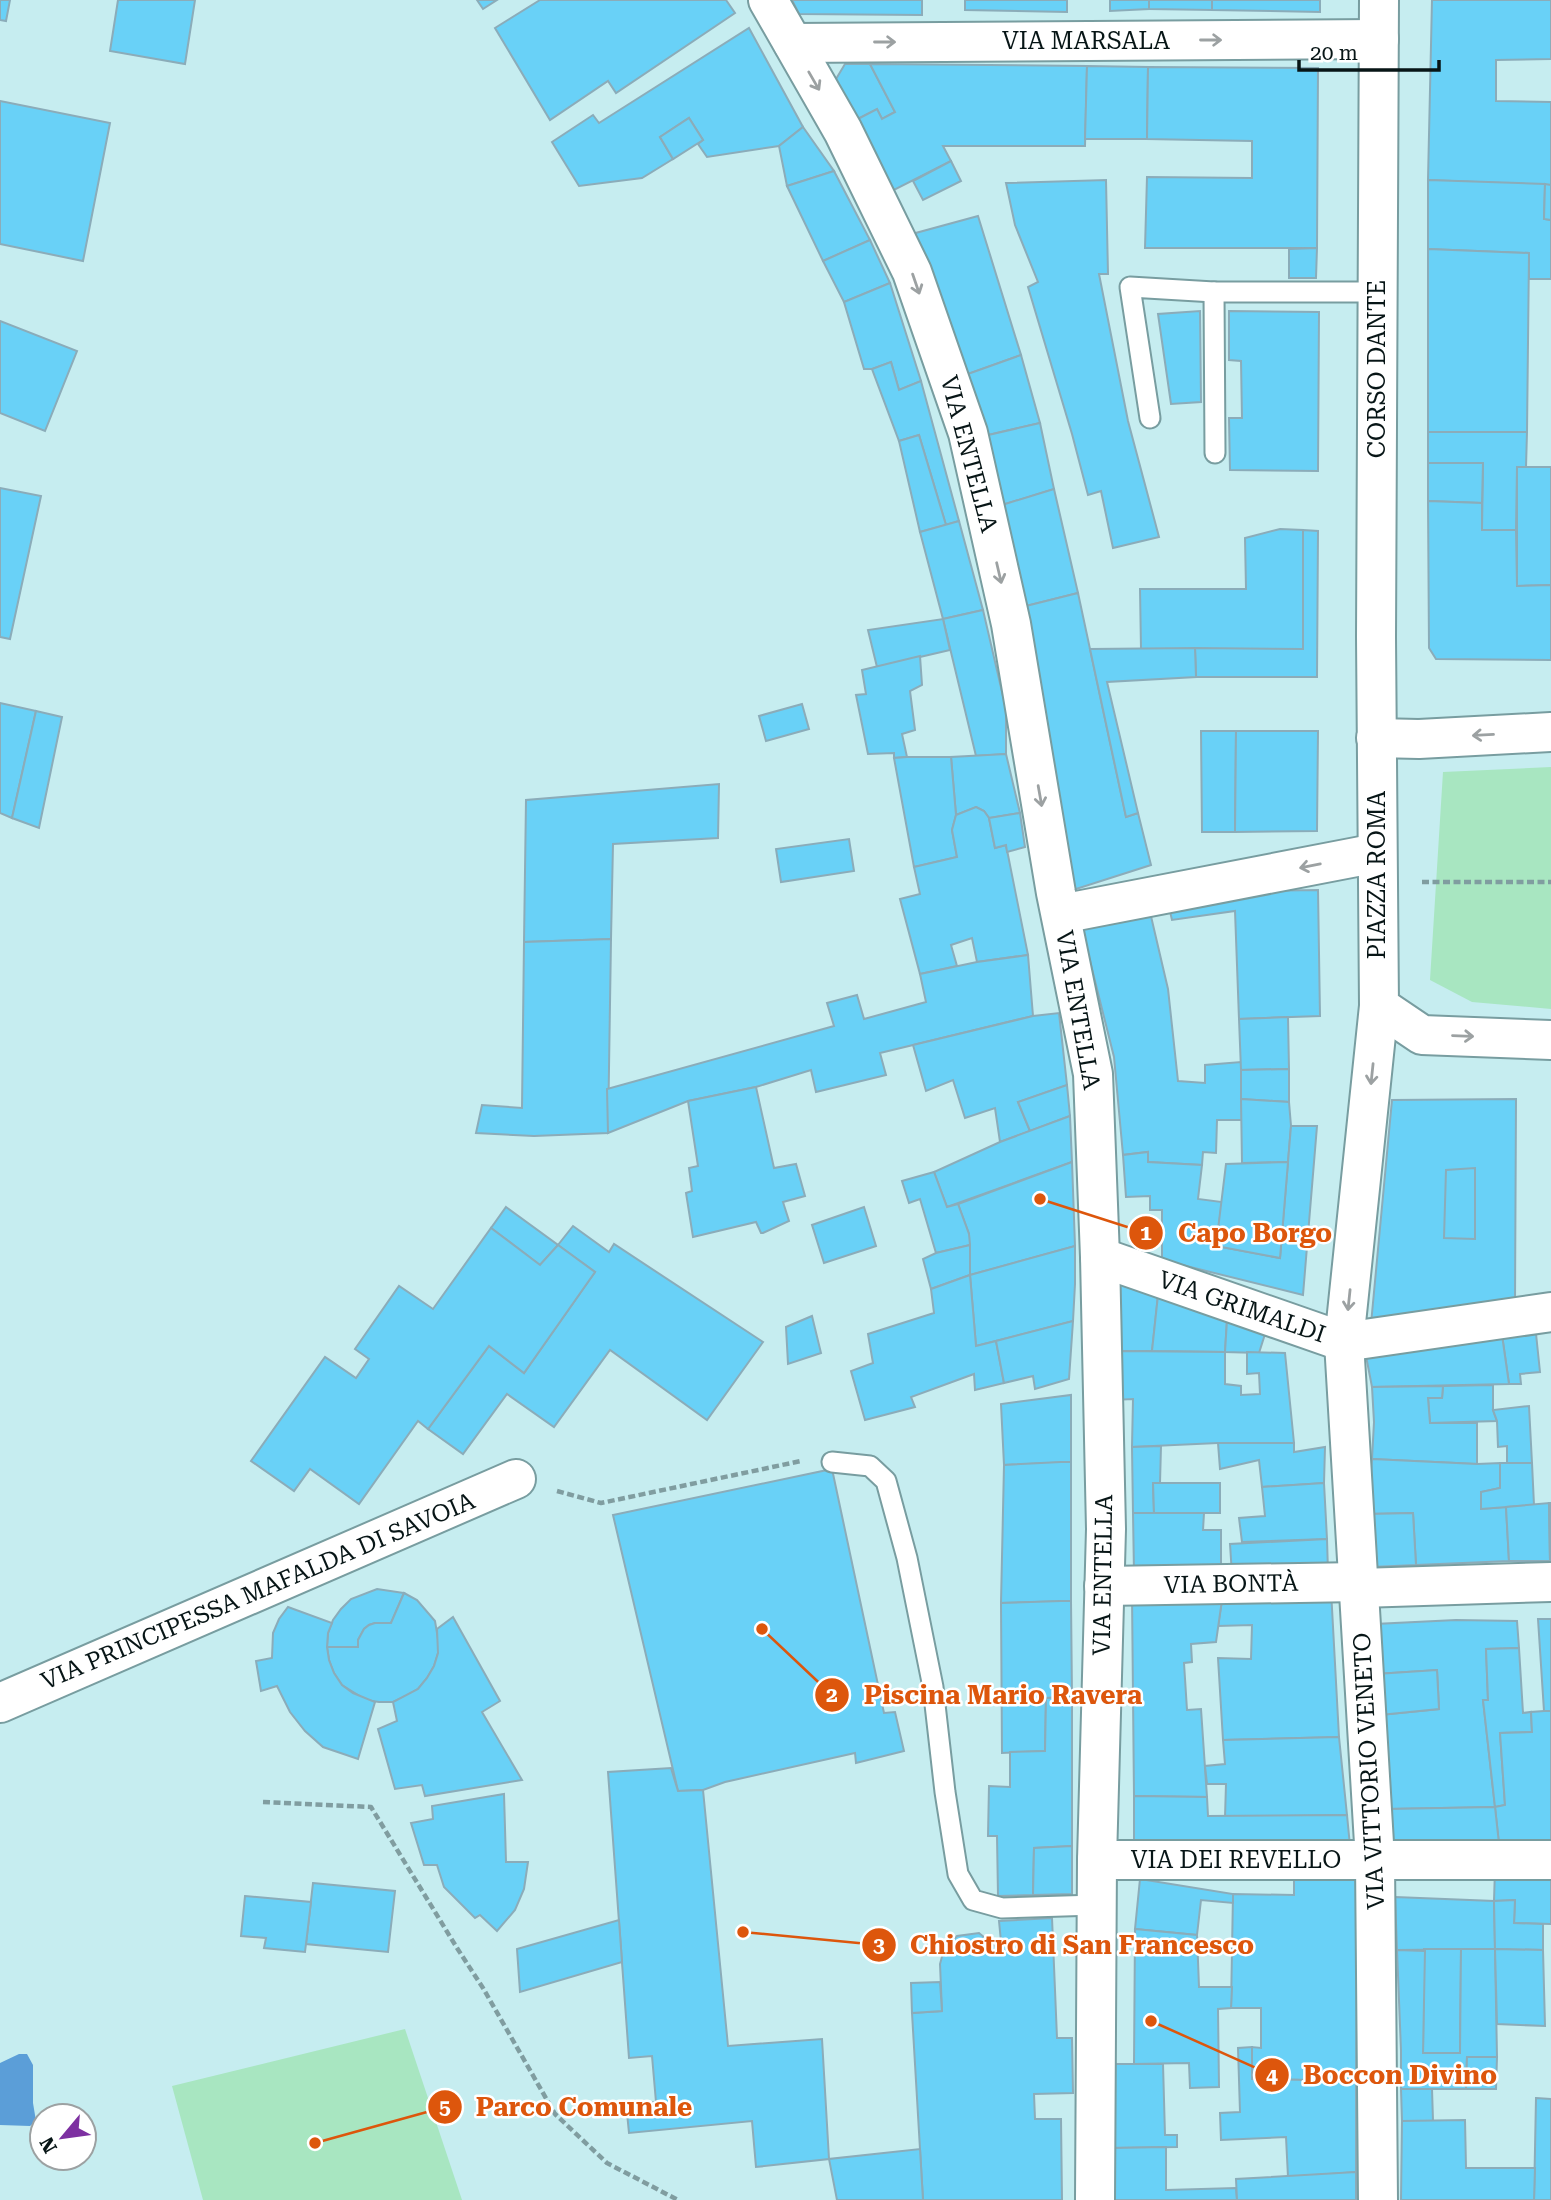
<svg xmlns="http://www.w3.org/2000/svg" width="1551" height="2200" font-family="'Roboto Serif',serif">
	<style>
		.green { fill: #a8e6c1 }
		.water { fill: #5b9ed8 }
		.building { fill: #69d1f7; stroke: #8bacb9; stroke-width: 2 }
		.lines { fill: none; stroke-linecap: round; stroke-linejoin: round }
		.lane-casing { stroke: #789da0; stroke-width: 23 }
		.street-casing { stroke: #789da0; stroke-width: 42 }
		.secondary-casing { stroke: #789da0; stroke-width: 42 }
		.path { stroke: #809da0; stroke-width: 4.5; stroke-dasharray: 7 3.5; stroke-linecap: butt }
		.lane { stroke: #fff; stroke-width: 19 }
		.street { stroke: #fff; stroke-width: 38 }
		.secondary { stroke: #fff; stroke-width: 38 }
		.oneway { stroke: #9ca1a2 }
		.labels { text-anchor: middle; stroke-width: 5; stroke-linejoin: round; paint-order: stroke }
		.street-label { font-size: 24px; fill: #071516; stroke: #fff }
		.leader { fill: none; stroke: #dd560c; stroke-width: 2.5 }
		.callout-dot { fill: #dd560c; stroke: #fff; stroke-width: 2.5 }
		.mark-label { font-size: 21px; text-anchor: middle; font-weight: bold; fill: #fff }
		.callout-label { font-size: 26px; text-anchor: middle; font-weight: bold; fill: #dd560c; stroke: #fff; stroke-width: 5; stroke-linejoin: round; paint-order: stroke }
	</style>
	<rect width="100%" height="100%" fill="#c6edf0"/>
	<!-- green -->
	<g class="green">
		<polygon points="1551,767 1551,1009 1472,1002 1430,980 1443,772"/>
		<polygon points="405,2029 462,2200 203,2200 172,2086"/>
	</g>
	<!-- water -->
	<polygon class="water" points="19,2054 27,2054 33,2065 33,2103 36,2121 30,2126 0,2125 0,2063"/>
	<!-- building -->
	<g class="building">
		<polygon points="0,0 10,0 6,21 0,20"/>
		<polygon points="118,0 195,0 185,64 110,51"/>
		<polygon points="477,0 497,0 483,9"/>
		<polygon points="540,0 726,0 735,13 616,93 608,81 550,120 495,28"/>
		<polygon points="792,0 922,0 922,15 799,14"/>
		<polygon points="965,0 1067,0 1067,12 965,10"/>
		<polygon points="1110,0 1149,0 1149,9 1110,11"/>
		<polygon points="1149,0 1212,0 1212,10 1149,9"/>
		<polygon points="1212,0 1320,0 1320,12 1212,10"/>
		<polygon points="1432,0 1551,0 1551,59 1496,60 1496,101 1551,102 1551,185 1428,180"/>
		<polygon points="749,28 803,127 779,146 707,157 698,144 703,140 689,118 660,137 673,159 642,178 579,186 552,142 593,115 599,123"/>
		<polygon points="845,64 870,64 895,112 882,119 877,109 852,122 833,84"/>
		<polygon points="870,64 1087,66 1085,146 943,146 951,161 888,193 852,122 877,109 882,119 895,112"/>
		<polygon points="1087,66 1148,67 1147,139 1085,139"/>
		<polygon points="1148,67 1318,68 1317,248 1145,248 1147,177 1252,178 1252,141 1147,139"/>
		<polygon points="0,101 110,123 83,261 0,244"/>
		<polygon points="689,118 703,140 673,159 660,137"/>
		<polygon points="803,127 834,171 787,186 779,146"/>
		<polygon points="951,161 961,181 923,200 913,181"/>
		<polygon points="834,171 870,240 823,261 787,186"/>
		<polygon points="1106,180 1108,274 1099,274 1128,421 1159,537 1113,548 1101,491 1088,495 1072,434 1028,287 1038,282 1015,225 1006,183"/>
		<polygon points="1428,180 1545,184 1544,219 1551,220 1551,279 1529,279 1529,253 1428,249"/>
		<polygon points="1545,184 1551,185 1551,220 1544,219"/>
		<polygon points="978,216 1021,355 965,375 912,234"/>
		<polygon points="870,240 890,283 844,302 823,261"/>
		<polygon points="1317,248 1316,278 1289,278 1289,249"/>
		<polygon points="1428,249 1529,253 1527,432 1428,432"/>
		<polygon points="890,283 921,381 899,390 891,362 872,369 864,369 844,302"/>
		<polygon points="1200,311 1201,402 1171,404 1158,314"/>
		<polygon points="1229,311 1319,312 1318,471 1230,470 1229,418 1242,418 1241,361 1229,360"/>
		<polygon points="0,321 77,351 45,431 0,413"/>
		<polygon points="1021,355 1040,423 984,436 965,375"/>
		<polygon points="891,362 899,390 921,381 959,521 946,525 919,435 899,441 872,369"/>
		<polygon points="1040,423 1054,489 1002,505 984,436"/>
		<polygon points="1428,432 1527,432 1526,467 1517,467 1516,530 1482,530 1483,463 1428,463"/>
		<polygon points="919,435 946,525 920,532 899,441"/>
		<polygon points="1428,463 1483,463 1482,503 1428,501"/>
		<polygon points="1517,467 1551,467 1551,585 1517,586"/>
		<polygon points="0,488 41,496 10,639 0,637"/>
		<polygon points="1054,489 1078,593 1018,608 1002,505"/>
		<polygon points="1428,501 1482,503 1482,530 1516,530 1517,586 1551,585 1551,660 1436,659 1429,648"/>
		<polygon points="959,521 983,610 943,619 920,532"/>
		<polygon points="1280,529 1303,530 1303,649 1141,649 1140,589 1246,589 1245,538"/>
		<polygon points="1303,530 1318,531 1317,677 1196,677 1195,648 1303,649"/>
		<polygon points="1078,593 1126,817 1138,813 1151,865 1073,890 1018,608"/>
		<polygon points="983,610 1006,709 1006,754 976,756 943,619"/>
		<polygon points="943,619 950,650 877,667 868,630"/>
		<polygon points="1195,648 1196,677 1107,682 1138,813 1126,817 1090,649"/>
		<polygon points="920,656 922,685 910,691 915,730 902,734 907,757 894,758 894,753 868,754 856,695 866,694 862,670"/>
		<polygon points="0,703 36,711 12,818 0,813"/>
		<polygon points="802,704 809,729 766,741 759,716"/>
		<polygon points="36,711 62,717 39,828 12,818"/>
		<polygon points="1201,731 1236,731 1235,832 1202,832"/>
		<polygon points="1236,731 1318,731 1317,831 1235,832"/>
		<polygon points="1006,754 1020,813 989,818 984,811 976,807 956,815 951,757"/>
		<polygon points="907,757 951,757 956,815 952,830 957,857 914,867 894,758"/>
		<polygon points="719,784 718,838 613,844 611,939 524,942 526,800"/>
		<polygon points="976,807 984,811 989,818 995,848 1006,845 1028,955 977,962 972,938 951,945 957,966 920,974 900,899 920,894 914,867 957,857 952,830 956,815"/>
		<polygon points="1020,813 1025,847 1007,852 1006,845 995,848 989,818"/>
		<polygon points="849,839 854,871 781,882 776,849"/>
		<polygon points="1318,890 1320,1016 1239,1019 1235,911 1172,920 1168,903 1250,891"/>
		<polygon points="1150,912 1168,989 1178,1081 1205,1083 1205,1065 1241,1062 1242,1120 1217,1120 1216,1153 1203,1152 1202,1165 1148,1162 1148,1152 1123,1155 1114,1057 1082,929"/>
		<polygon points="611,939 608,1133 534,1136 476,1133 482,1105 522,1108 524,942"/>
		<polygon points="1028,955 1033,1016 880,1053 886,1075 816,1092 811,1070 756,1087 688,1101 608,1133 607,1089 834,1026 827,1003 857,995 864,1019 926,1002 920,974 977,962"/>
		<polygon points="1059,1013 1067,1085 1018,1102 1030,1131 1000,1142 995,1108 965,1118 953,1080 926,1091 913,1045 1033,1016"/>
		<polygon points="1288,1017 1289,1069 1241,1070 1239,1019"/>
		<polygon points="1289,1069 1289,1102 1241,1099 1241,1070"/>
		<polygon points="1067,1085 1070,1116 1030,1131 1018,1102"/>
		<polygon points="756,1087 774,1168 796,1164 805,1196 783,1202 789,1221 763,1233 761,1233 756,1222 693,1237 686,1193 692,1191 689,1168 698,1166 688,1101"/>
		<polygon points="1241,1099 1289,1102 1291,1126 1288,1162 1242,1163"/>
		<polygon points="1516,1099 1515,1304 1371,1324 1392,1100"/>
		<polygon points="1070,1116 1072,1162 947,1207 934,1172 1000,1142"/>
		<polygon points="1291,1126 1317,1126 1303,1295 1162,1260 1162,1210 1150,1210 1150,1196 1126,1197 1123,1155 1148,1152 1148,1162 1202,1165 1198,1199 1222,1202 1216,1246 1280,1258"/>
		<polygon points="1072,1162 1075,1246 970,1275 969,1234 958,1204"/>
		<polygon points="1288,1162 1280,1258 1216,1246 1226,1164"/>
		<polygon points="1475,1168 1475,1239 1444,1238 1446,1170"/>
		<polygon points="934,1172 947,1207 958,1204 969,1234 970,1245 936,1253 920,1199 909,1203 902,1181"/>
		<polygon points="506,1207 558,1245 540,1265 491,1228"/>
		<polygon points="864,1207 876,1246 824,1263 812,1225"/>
		<polygon points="573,1226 609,1252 614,1244 763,1342 707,1420 610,1350 554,1427 507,1394 463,1454 428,1429 489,1346 524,1373 595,1272 558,1245"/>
		<polygon points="491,1228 540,1265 558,1245 595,1272 524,1373 489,1346 428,1429 418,1421 359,1504 310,1469 294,1491 251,1461 325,1357 356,1378 369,1359 355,1349 399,1286 433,1309"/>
		<polygon points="970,1245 970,1275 931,1289 923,1259 936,1253"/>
		<polygon points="1075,1246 1075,1284 1073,1321 976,1346 970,1275"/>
		<polygon points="970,1275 976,1346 996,1341 1004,1383 975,1390 974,1374 911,1397 915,1407 865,1420 851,1371 873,1363 868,1334 934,1313 931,1289"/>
		<polygon points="1118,1281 1158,1295 1152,1351 1116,1351"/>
		<polygon points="1158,1295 1227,1320 1225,1352 1152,1351"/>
		<polygon points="812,1316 821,1353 788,1364 786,1327"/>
		<polygon points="1227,1320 1265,1334 1259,1353 1225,1352"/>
		<polygon points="1073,1321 1069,1379 1035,1389 1033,1376 1004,1383 996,1341"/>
		<polygon points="1535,1324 1540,1372 1520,1374 1521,1384 1509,1384 1501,1328"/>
		<polygon points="1501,1328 1509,1384 1372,1387 1366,1356"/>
		<polygon points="1116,1351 1225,1352 1225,1384 1241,1386 1241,1395 1260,1394 1259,1373 1247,1374 1247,1352 1285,1353 1294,1443 1218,1443 1132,1447 1133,1399 1113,1400"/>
		<polygon points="1493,1385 1493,1410 1497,1421 1430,1423 1428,1398 1442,1398 1443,1386"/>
		<polygon points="1443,1386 1442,1398 1428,1398 1430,1423 1477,1423 1477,1464 1372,1459 1374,1422 1372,1387"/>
		<polygon points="1071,1395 1071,1462 1004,1465 1001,1404"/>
		<polygon points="1529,1406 1532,1463 1507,1463 1507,1446 1498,1447 1497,1421 1493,1410"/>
		<polygon points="1218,1443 1294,1443 1294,1452 1325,1447 1324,1483 1262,1487 1259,1460 1220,1469"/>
		<polygon points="1161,1446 1160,1483 1153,1483 1154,1513 1133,1513 1132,1447"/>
		<polygon points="1372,1459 1477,1464 1500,1463 1500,1488 1481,1492 1481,1509 1506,1507 1509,1561 1416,1565 1413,1513 1368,1514"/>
		<polygon points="1061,1462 1071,1462 1071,1601 1001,1603 1004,1465"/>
		<polygon points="1500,1463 1532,1463 1534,1505 1481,1509 1481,1492 1500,1488"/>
		<polygon points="832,1469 884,1713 895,1712 904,1751 856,1763 855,1753 725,1782 703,1790 678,1791 613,1515"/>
		<polygon points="1153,1483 1220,1483 1220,1513 1154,1513"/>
		<polygon points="1324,1483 1327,1539 1242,1542 1239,1518 1265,1516 1262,1487"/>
		<polygon points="1549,1503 1550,1561 1509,1561 1506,1507"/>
		<polygon points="1549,1503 1551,1503 1550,1561"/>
		<polygon points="1133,1513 1204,1513 1203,1530 1221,1530 1221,1575 1134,1573"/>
		<polygon points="1413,1513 1416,1565 1372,1567 1368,1514"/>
		<polygon points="1327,1539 1328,1572 1232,1575 1230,1544"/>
		<polygon points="377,1589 404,1593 391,1623 375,1623 369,1625 364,1629 358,1640 358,1647 327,1647 328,1633 333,1620 341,1609 351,1599"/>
		<polygon points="1331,1590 1339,1737 1223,1740 1218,1658 1251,1659 1252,1625 1218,1626 1223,1593"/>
		<polygon points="404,1593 417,1600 435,1621 438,1639 438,1653 434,1666 427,1678 418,1689 406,1696 393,1702 379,1702 366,1700 342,1685 334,1673 329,1660 327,1647 358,1647 358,1640 364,1629 369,1625 375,1623 391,1623"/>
		<polygon points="1223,1593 1216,1642 1191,1644 1192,1662 1184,1663 1187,1710 1201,1709 1207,1797 1134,1796 1132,1595"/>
		<polygon points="1061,1601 1071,1601 1072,1697 1046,1698 1045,1751 1002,1753 1001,1603"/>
		<polygon points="288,1607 332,1623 328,1633 327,1647 329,1660 334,1673 342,1685 353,1693 375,1702 358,1759 323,1747 305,1731 290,1712 277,1686 261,1691 256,1661 272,1658 273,1633 279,1619"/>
		<polygon points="453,1617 500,1701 482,1712 522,1780 425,1796 422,1785 395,1789 378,1729 397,1721 393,1702 418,1689 427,1678 434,1666 438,1653 437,1629"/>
		<polygon points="1538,1619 1551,1619 1551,1711 1544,1711"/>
		<polygon points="1456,1620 1517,1621 1519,1648 1486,1649 1488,1700 1483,1700 1495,1807 1388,1809 1380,1715 1439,1709 1437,1670 1376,1674 1375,1624"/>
		<polygon points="1519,1648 1523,1713 1531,1712 1532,1732 1500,1733 1505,1805 1495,1807 1483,1700 1488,1700 1486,1649"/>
		<polygon points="1437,1670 1439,1709 1380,1715 1376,1674"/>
		<polygon points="1072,1697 1072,1846 1034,1848 1033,1895 998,1896 997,1836 988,1836 989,1786 1010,1787 1010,1752 1045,1751 1046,1698"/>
		<polygon points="1544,1711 1551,1711 1551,1853 1500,1853 1495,1807 1505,1805 1500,1733 1532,1732 1531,1712"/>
		<polygon points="1339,1737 1347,1815 1225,1817 1226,1784 1207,1784 1205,1766 1225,1764 1223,1740"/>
		<polygon points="671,1768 678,1791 703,1790 728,2046 822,2039 829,2159 756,2167 752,2121 629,2133 626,2103 656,2102 652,2056 629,2058 608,1772"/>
		<polygon points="504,1794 506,1862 528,1862 524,1889 515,1910 497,1931 480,1915 475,1918 444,1887 437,1865 424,1865 411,1823 433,1819 432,1806"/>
		<polygon points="1134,1796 1207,1797 1208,1816 1347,1815 1350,1846 1134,1848"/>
		<polygon points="1495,1807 1500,1853 1390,1852 1388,1809"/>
		<polygon points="1072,1846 1072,1894 1033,1895 1034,1848"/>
		<polygon points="1495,1869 1551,1869 1551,1924 1514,1923 1515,1900 1494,1901"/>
		<polygon points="1294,1872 1358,1873 1356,2081 1252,2079 1252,2047 1261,2048 1261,2008 1231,2008 1233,1894 1294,1895"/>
		<polygon points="1140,1879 1233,1894 1233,1903 1201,1900 1197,1935 1135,1929"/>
		<polygon points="313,1883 395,1891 388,1952 306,1944"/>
		<polygon points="245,1896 311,1902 305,1952 264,1948 266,1938 241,1936"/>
		<polygon points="1395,1897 1494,1901 1495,1949 1397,1950"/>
		<polygon points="1515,1900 1514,1923 1543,1924 1543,1950 1495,1949 1494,1901"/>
		<polygon points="1052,1918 1057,2038 1072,2038 1073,2093 1034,2094 1035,2119 1061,2119 1062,2200 923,2200 912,2013 942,2011 940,1964 944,1949 957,1936 979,1933 1002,1952 999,1921"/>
		<polygon points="619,1920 622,1962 520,1992 517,1949"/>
		<polygon points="1135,1929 1197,1935 1199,1987 1232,1987 1231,2008 1218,2009 1219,2087 1190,2088 1189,2063 1134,2064"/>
		<polygon points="1424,1949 1461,1949 1460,2053 1423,2053"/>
		<polygon points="1461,1949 1495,1949 1497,2057 1467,2057 1466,2089 1401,2089 1401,2051 1397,1950 1425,1951 1423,2053 1460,2053"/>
		<polygon points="1495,1949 1543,1950 1545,2026 1497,2024"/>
		<polygon points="940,1982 942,2011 912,2013 911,1983"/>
		<polygon points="1252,2047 1252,2079 1356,2081 1356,2172 1288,2177 1286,2137 1221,2140 1220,2113 1240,2112 1238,2048"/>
		<polygon points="1467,2057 1497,2057 1496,2089 1466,2089"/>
		<polygon points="1112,2064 1163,2064 1165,2135 1177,2135 1177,2147 1112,2148"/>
		<polygon points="1401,2089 1432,2089 1433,2121 1402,2121"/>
		<polygon points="1536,2098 1551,2099 1551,2200 1534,2200"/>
		<polygon points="1465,2120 1466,2168 1535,2168 1534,2200 1401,2200 1402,2121"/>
		<polygon points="1166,2147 1166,2190 1236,2188 1237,2200 1112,2200 1112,2148"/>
		<polygon points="920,2149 923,2200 837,2200 829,2159"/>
		<polygon points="1356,2172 1356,2200 1237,2200 1236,2179"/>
	</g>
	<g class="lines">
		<!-- lane casing -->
		<g class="lane-casing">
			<g id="lane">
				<polyline points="1150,418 1130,287 1214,292"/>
				<polyline points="1215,453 1214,292 1378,292"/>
				<polyline points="832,1462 870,1466 886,1481 907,1558 933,1687 945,1792 958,1874 973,1900 1002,1908 1096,1905"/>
			</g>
		</g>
		<!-- street casing -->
		<g class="street-casing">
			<g id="street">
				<polyline points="768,0 843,131 912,272 968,433 1011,624 1056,893 1093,1074 1100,1257 1106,1529 1097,1860 1095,2200"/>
				<polyline points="793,43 1379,39"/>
				<polyline points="1061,914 1377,853"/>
				<polyline points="1100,1257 1344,1342 1551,1312"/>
				<polyline points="1104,1586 1359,1582"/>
				<polyline points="1360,1588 1551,1582"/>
				<polyline points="0,1703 516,1479"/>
				<polyline points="1097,1860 1551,1860"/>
				<polyline points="1378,2200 1375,1860 1344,1342 1379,1006"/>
			</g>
		</g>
		<!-- secondary casing -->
		<g class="secondary-casing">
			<g id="secondary">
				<polyline points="1379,0 1376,637 1379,1006 1422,1035 1551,1040"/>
				<polyline points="1376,738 1419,739 1551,732"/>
			</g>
		</g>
		<!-- path -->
		<g class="path">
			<polyline points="1422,882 1551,882"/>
			<polyline points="557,1491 601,1503 801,1461"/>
			<polyline points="263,1802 371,1807 457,1948 483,1988 555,2114 607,2163 678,2200"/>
		</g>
		<!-- lane -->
		<use href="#lane" class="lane"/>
		<!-- street -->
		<use href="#street" class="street"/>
		<!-- secondary -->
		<use href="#secondary" class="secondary"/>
	</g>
	<!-- one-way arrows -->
	<defs><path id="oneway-shaft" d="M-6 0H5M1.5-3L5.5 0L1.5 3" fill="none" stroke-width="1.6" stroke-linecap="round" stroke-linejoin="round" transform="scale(1.75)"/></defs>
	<g class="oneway">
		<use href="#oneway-shaft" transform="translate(1211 40)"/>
		<use href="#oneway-shaft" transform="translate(885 42)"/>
		<use href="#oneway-shaft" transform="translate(814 81) rotate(60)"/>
		<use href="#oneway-shaft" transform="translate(916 284) rotate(71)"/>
		<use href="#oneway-shaft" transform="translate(999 573) rotate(77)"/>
		<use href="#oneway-shaft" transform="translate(1483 735) rotate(177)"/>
		<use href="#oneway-shaft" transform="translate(1040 796) rotate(80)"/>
		<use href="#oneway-shaft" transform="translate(1310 866) rotate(169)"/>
		<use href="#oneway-shaft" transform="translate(1463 1036) rotate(2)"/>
		<use href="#oneway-shaft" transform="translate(1372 1074) rotate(96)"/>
		<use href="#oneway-shaft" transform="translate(1349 1300) rotate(96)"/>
	</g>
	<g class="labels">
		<!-- street labels -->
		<g class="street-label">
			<text x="1086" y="49">VIA MARSALA</text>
			<text transform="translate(1377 369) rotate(-90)" y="8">CORSO DANTE</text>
			<text transform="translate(969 454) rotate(75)" y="8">VIA ENTELLA</text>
			<text transform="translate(1377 875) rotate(-90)" y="8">PIAZZA ROMA</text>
			<text transform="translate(1078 1010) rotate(80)" y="8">VIA ENTELLA</text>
			<text transform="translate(1242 1307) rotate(19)" y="8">VIA GRIMALDI</text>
			<text transform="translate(1103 1575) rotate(-89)" y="8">VIA ENTELLA</text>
			<text transform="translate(1231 1584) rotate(-1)" y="8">VIA BONTÀ</text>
			<text transform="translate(258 1591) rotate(-23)" y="8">VIA PRINCIPESSA MAFALDA DI SAVOIA</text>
			<text transform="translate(1369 1771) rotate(-93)" y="8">VIA VITTORIO VENETO</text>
			<text x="1236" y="1868">VIA DEI REVELLO</text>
		</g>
	</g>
	<!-- callouts -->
	<path class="leader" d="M1040 1199L1146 1233M762 1629L832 1695M743 1932L879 1945M1151 2021L1272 2075M315 2143L445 2107"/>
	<g class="callout-dot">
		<circle cx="1040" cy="1199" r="7"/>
		<circle cx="762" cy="1629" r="7"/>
		<circle cx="743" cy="1932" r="7"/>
		<circle cx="1151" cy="2021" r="7"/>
		<circle cx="315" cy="2143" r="7"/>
		<circle cx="1146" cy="1233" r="18"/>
		<circle cx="832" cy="1695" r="18"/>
		<circle cx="879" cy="1945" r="18"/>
		<circle cx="1272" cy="2075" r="18"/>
		<circle cx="445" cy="2107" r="18"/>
	</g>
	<g class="mark-label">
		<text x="1146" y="1240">1</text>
		<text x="832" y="1702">2</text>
		<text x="879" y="1952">3</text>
		<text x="1272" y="2083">4</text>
		<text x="445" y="2114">5</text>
	</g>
	<g class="callout-label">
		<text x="1255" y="1242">Capo Borgo</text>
		<text x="1003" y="1704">Piscina Mario Ravera</text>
		<text x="1082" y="1954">Chiostro di San Francesco</text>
		<text x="1400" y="2084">Boccon Divino</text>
		<text x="584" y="2116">Parco Comunale</text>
	</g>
	<!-- north arrow -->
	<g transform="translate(63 2137) rotate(241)"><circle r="33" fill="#ffffff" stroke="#9ca1a2" stroke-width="2"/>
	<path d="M0-5L12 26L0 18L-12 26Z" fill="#7d30a1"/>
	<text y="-10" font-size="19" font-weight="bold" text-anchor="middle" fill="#071516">N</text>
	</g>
	<!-- scale -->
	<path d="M1299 60v10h140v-10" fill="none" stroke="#071516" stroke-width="3.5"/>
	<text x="1310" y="60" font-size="21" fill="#071516" stroke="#ffffff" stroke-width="5" paint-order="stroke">20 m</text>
</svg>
